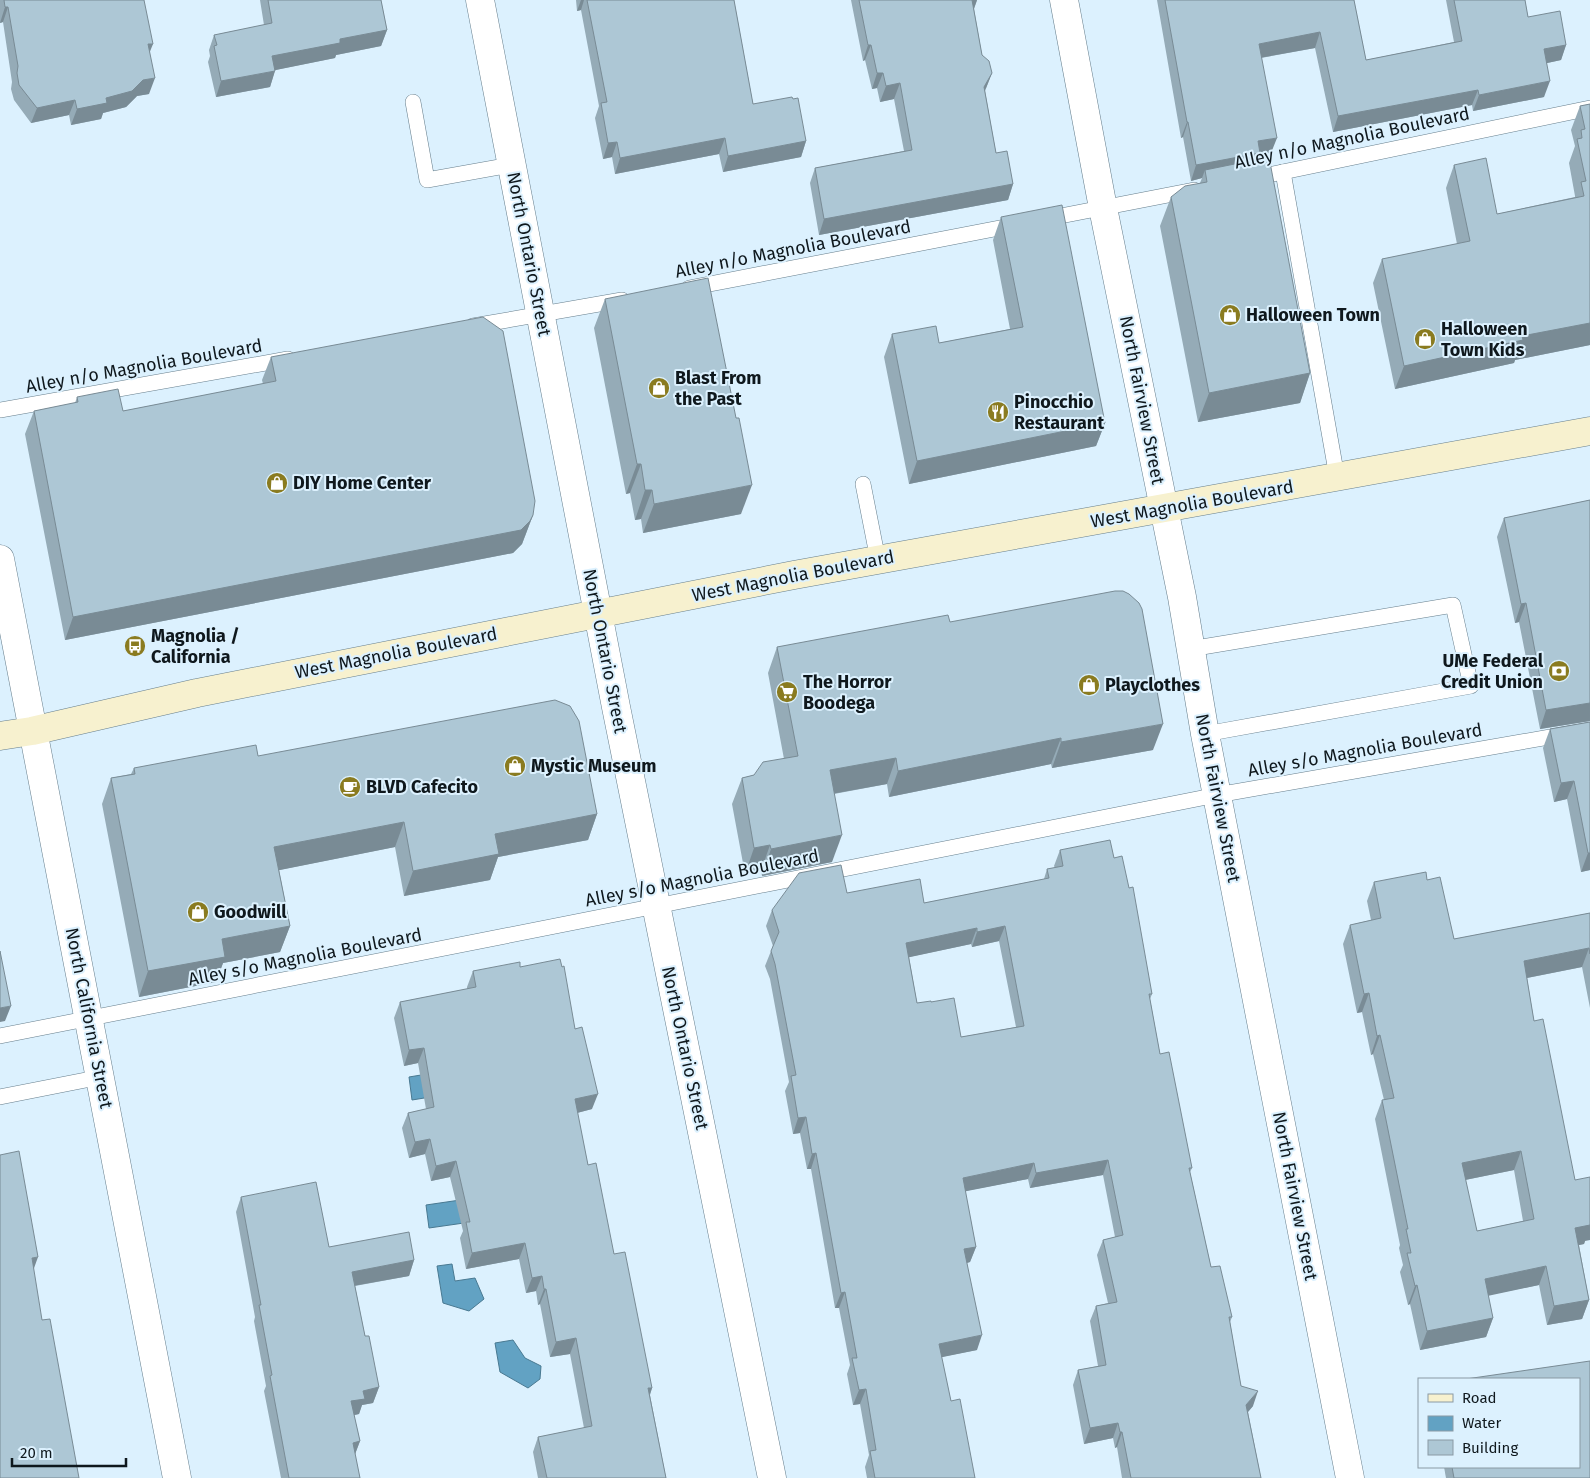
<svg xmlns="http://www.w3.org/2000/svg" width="1590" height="1478" font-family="'Fira Sans',sans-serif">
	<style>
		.water { fill: #62a2c3; stroke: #497991 }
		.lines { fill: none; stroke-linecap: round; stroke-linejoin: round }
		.service-casing { stroke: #667e8c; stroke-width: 16 }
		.minor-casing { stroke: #667e8c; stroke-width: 29 }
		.tertiary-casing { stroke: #667e8c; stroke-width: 29 }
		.secondary-casing { stroke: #667e8c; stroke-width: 29 }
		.service { stroke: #fff; stroke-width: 15 }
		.minor { stroke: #fff; stroke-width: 28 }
		.tertiary { stroke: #fff; stroke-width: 28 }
		.secondary { stroke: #f7f1cf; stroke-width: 28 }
		.wall { fill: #95abb7; fill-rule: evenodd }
		.shaded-wall { fill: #798b95 }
		.building { fill: #adc7d5; stroke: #798b95; fill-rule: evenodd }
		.labels { text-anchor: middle; stroke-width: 4; stroke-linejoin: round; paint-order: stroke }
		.street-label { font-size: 18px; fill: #0f181d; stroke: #dcf1fe }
		.poi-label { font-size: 18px; font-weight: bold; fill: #0f181d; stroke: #dcf1fe; text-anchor: start }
	</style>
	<rect width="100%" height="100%" fill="#dcf1fe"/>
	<!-- water -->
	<g class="water">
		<polygon points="463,1068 467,1091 412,1100 409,1077"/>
		<polygon points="467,1199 471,1222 429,1228 426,1205"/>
		<polygon points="452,1264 455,1281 475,1278 484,1299 469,1311 443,1303 437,1266"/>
		<polygon points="513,1340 525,1358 541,1366 540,1379 528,1388 500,1372 495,1343"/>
	</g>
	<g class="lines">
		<!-- service casing -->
		<g class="service-casing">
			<g id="service">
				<polyline points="413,102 427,180 511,165"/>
				<polyline points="1283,172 1337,477"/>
				<polyline points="1254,178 1590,108"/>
				<polyline points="1045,219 1194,190"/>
				<polyline points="689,288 1015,225"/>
				<polyline points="473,326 622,300"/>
				<polyline points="0,410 288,359"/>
				<polyline points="863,484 878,560"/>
				<polyline points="1190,649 1453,605 1471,686 1205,734"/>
				<polyline points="0,1036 1217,795 1590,730"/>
				<polyline points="0,1097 101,1077"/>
			</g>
		</g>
		<!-- minor casing -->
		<g class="minor-casing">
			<g id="minor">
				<polyline points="480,0 616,707 772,1478"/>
				<polyline points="1064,0 1103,208 1182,597 1205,734 1350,1478"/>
			</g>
		</g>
		<!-- tertiary casing -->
		<g class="tertiary-casing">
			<path id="tertiary" d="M0,559c59,306 119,612 177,919"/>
		</g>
		<!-- secondary casing -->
		<g class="secondary-casing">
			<polyline id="secondary" points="0,736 32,731 197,693 794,575 1590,431"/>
		</g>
		<!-- service -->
		<use href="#service" class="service"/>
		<!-- minor -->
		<use href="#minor" class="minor"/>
		<!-- tertiary -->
		<use href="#tertiary" class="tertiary"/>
		<!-- secondary -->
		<use href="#secondary" class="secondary"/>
	</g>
	<!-- wall -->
	<g class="wall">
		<polygon points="0,0 144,0 150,54 149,94 137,96 126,107 103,113 101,119 71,125 69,115 31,123 14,100 11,89 12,82 3,22 0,23"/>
		<polygon points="260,0 381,0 387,30 381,46 336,55 335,58 275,70 270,87 216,97 208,62 210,56 209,50 214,35 264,25"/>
		<polygon points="576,0 734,0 753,104 806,141 801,157 723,172 719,154 615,174 612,157 603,159 595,118 599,106 581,10 577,11"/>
		<polygon points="851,0 977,0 974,9 982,55 992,73 985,91 996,153 1013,184 1008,200 819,235 810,183 815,168 904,151 894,99 880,102 877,88 872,89 865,60 863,61"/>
		<polygon points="1157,0 1354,0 1366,60 1454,42 1446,0 1525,0 1528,17 1566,45 1561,60 1547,63 1544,97 1473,111 1472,105 1333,132 1315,48 1261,58 1271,153 1259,156 1258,159 1310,373 1300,403 1198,422 1160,226 1171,197 1200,183 1202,178 1191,181 1183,137 1181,138"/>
		<polygon points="1590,104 1590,345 1515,360 1514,363 1395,389 1373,283 1382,259 1457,244 1446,188 1454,165 1497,214 1575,197 1575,196 1569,163 1575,146 1571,130 1580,106"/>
		<polygon points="1001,217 1105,423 1096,446 909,484 884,357 892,334 939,343 1010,329 993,240"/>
		<polygon points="605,299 741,514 643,533 641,519 635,520 630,493 626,494 594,328"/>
		<polygon points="271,357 533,515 522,544 513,553 65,640 25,434 34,411 75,403 77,397 123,411 263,384 262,380"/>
		<polygon points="1590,500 1590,721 1540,729 1519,622 1515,623 1497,537 1504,518"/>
		<polygon points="950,622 1153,750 1052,768 1051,764 889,797 887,784 834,794 832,862 762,876 761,871 745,874 732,804 742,778 754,775 784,759 768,673 777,647"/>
		<polygon points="1590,722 1590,870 1581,872 1567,799 1554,802 1543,748 1550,729"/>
		<polygon points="258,756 597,814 588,840 498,857 490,880 404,896 395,847 279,870 290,926 280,952 223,963 216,982 139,997 102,804 111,778 131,774 134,768"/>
		<path d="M1060,850l54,8 38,136 -2,5 10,55 32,114 -2,4 21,95 21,50 -2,5 11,64 12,20 -5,6 13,66h-139l-5,-31 -2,1 -2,-10 -29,6 -11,-59 5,-15 20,-4 -8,-45 6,-15 12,-3 -11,-48 6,-15 12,-3 -12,-62 -73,13 -2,-9 -63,12 11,56 -6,15 -3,1 10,87 -36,7 10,44 24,77h-108l-2,-11 4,-12 -9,-51 -7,1 -6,-31 3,-9 -11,-57h-4l-24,-139h-4l-7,-36 -7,1 -8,-43 4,-9 -19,-103 -5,-13 8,-20 -7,-20 6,-16 75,-17 77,10 120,-24 3,-10 8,-1 -1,-2zM999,941l17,86 -55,10 -30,-35 -14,1 -8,-46 62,-13 1,3z"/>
		<path d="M1427,880l27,59 136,-26v95l-8,-41 -55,11 7,43 51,220 -1,3 -5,1 10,55 -7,19 -35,6 -8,-40 -51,10 5,23 -7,19 -66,13 -10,-46 -2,1 -8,-33 3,-7 -4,-17 1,-3 -25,-126 7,-19h2l-11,-46 -2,1 -9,-43 -5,1 -14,-69 7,-19 21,-5 -4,-19 7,-19zM1514,1170l9,51 -46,10 -12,-51z"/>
		<polygon points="520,967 575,1029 592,1109 577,1113 588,1165 652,1388 650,1395 666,1478 538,1478 533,1452 538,1437 584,1428 570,1354 550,1357 540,1304 538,1305 536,1291 526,1293 519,1259 466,1269 460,1238 463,1231 450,1177 431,1181 425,1154 409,1158 402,1128 408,1113 426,1109 418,1063 404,1066 394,1018 400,1002 467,989 467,987 473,971"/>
		<polygon points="241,1197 329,1247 414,1260 409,1276 355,1286 365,1336 379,1387 373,1403 362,1405 359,1414 354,1415 360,1441 355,1454 360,1478 281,1478 264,1391 266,1386 254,1321 255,1317 236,1212"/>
		<polygon points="1444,1467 1579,1467 1590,1478 1446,1478"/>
	</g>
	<!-- shaded-wall -->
	<g class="shaded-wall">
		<polygon points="581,0 584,0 581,10 577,11"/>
		<polygon points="972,0 977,0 972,14"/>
		<polygon points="5,7 8,7 3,22 0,23"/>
		<polygon points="387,30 381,46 336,55 335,58 266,72 272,56 340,39"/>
		<polygon points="1320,32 1315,48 1253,59 1259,44"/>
		<polygon points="148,44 153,44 147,59"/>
		<polygon points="868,45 871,45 865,60 863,61"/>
		<polygon points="1566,45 1561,60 1538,65 1544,49"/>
		<polygon points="275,71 270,87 216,97 221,81"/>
		<polygon points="877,73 883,73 877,88 872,89"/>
		<polygon points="992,73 986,88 978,103 984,87"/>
		<polygon points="155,78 149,94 137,96 126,107 103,113 101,119 71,125 77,109 106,98 143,80"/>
		<polygon points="1550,81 1544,97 1473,111 1479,95"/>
		<polygon points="900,83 894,99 880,102 886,86"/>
		<polygon points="1478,90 1472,105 1333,132 1338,116"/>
		<polygon points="75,100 69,115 31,123 37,108"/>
		<polygon points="1187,122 1188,122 1183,137 1181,138"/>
		<polygon points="725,138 719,154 615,174 620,158"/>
		<polygon points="1277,138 1271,153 1259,156 1255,168 1205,170 1202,178 1191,181 1196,165 1258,141"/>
		<polygon points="806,141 801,157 723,172 728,156"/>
		<polygon points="617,142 612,157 603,159 608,143"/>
		<polygon points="1013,184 1008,200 819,235 824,219"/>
		<polygon points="1590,323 1590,345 1515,360 1514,363 1395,389 1404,366 1522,336"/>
		<polygon points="1310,373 1300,403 1198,422 1209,393"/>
		<polygon points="1105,423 1096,446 909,484 917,461"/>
		<polygon points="637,464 641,464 630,493 626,494"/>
		<polygon points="752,485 741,514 643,533 654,504"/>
		<polygon points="645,490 652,490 641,519 635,520"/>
		<polygon points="533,515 522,544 513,553 65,640 73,617"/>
		<polygon points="1526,603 1519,622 1515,623 1521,604"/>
		<polygon points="1590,703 1590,721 1540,729 1546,710"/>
		<polygon points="1163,724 1153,750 1052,768 1061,742"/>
		<polygon points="1061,738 1051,764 889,797 898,771"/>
		<polygon points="896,758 887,784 820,796 830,770"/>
		<polygon points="1574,781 1567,799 1554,802 1561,783"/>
		<polygon points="597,814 588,840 498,857 490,880 404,896 413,871 495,834"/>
		<polygon points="404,822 395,847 265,873 274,847"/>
		<polygon points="842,835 832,862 762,876 771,849"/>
		<polygon points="770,845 761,871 745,874 754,848"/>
		<polygon points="1588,853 1590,853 1590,870 1581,872"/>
		<polygon points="290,926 280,952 223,963 216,982 139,997 148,971 222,939"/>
		<polygon points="1005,926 999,941 972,947 977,932"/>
		<polygon points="977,928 971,944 901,959 906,943"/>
		<polygon points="1589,948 1582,967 1517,980 1524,961"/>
		<polygon points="1369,993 1362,1012 1357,1013 1364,994"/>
		<polygon points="11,1006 5,1021 0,1022 0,1008"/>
		<polygon points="1380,1035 1373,1054 1371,1055 1377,1036"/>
		<polygon points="424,1048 418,1063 404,1066 409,1050"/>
		<polygon points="598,1094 592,1109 569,1115 575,1099"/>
		<polygon points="806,1117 800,1133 793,1134 798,1118"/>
		<polygon points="430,1139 425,1154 409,1158 415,1142"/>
		<polygon points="1521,1151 1514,1170 1455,1182 1462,1163"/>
		<polygon points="816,1153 811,1169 807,1169 812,1154"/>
		<polygon points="1108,1160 1103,1175 1030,1188 1036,1173"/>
		<polygon points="456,1161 450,1177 431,1181 436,1166"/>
		<polygon points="1034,1163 1028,1179 957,1193 963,1178"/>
		<polygon points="1590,1223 1590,1240 1585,1241 1584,1244 1569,1247 1575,1228"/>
		<polygon points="525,1243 519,1259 466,1269 472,1253"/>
		<polygon points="976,1247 970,1262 959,1265 964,1249"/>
		<polygon points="38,1257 33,1271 32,1258"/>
		<polygon points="414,1260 409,1276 347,1287 352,1272"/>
		<polygon points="1546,1266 1539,1285 1478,1298 1485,1279"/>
		<polygon points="542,1276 536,1291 526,1293 532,1278"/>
		<polygon points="1417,1285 1410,1304 1408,1305 1415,1286"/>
		<polygon points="544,1289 546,1289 540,1304 538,1305"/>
		<polygon points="845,1292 839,1308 835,1308 841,1293"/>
		<polygon points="1589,1300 1582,1319 1547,1325 1554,1306"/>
		<polygon points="1493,1318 1486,1337 1420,1350 1427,1331"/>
		<polygon points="982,1335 977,1350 933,1359 939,1344"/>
		<polygon points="576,1338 570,1354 550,1357 556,1342"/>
		<polygon points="379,1387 373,1403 362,1405 359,1414 345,1417 351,1401 363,1391"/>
		<polygon points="648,1388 652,1388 647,1403"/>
		<polygon points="866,1389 860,1404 853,1405 859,1390"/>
		<polygon points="1258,1391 1253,1406 1241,1420 1246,1405"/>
		<polygon points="1118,1423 1113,1438 1084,1444 1090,1428"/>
		<polygon points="1120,1432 1122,1432 1117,1447 1115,1448"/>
		<polygon points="360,1441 354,1457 353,1443"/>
	</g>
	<!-- building -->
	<g class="building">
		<polygon points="4,0 144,0 153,44 148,44 155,78 143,80 132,91 106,98 107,103 77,109 75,100 37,108 19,85 17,73 18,66 8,7 5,7"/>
		<polygon points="268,0 381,0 387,30 340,39 340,43 272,56 275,71 221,81 214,46 217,45 214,35 272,23"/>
		<polygon points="587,0 734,0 753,104 792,97 793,99 798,98 806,141 728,156 725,138 620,158 617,142 608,143 601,103 607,102"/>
		<polygon points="859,0 972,0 982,55 989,61 992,73 984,87 996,153 1007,151 1013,184 824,219 815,168 912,150 900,83 886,86 883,73 877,73 871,45 868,45"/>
		<polygon points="1165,0 1354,0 1366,60 1462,41 1454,0 1525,0 1528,17 1560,11 1566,45 1544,49 1550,81 1479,95 1478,90 1338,116 1320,32 1259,44 1277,138 1258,141 1260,153 1196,165 1188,122 1187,122"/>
		<polygon points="1590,104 1590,323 1522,336 1523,340 1404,366 1382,259 1470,241 1454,165 1486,158 1497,214 1584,196 1581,182 1586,181 1577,139 1582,138 1581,130 1585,129 1580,106"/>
		<polygon points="1269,157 1310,373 1209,393 1171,197 1185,186 1207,182 1205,170"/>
		<polygon points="1062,205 1105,423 917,461 892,334 936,326 939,343 1023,327 1001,217"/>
		<polygon points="708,278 736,418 739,418 752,485 654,504 652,490 645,490 641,464 637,464 605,299"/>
		<polygon points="483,317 503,331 535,501 533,515 530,521 521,530 73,617 34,411 78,402 77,397 118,389 123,411 276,381 271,357"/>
		<polygon points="1590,500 1590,703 1546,710 1526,603 1521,604 1504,518"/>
		<polygon points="1115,591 1123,591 1129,594 1139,603 1142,609 1163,724 1061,742 1061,738 898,771 896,758 830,770 842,835 771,849 770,845 754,848 742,778 754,775 763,762 798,756 777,647 948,615 950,622"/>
		<polygon points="555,700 570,706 579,721 597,814 495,834 499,854 413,871 404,822 274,847 290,926 222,939 225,957 148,971 111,778 135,774 134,768 256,745 258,756"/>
		<polygon points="1590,722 1590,853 1588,853 1574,781 1561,783 1550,729"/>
		<path d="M1110,840l4,18 8,-2 7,32 4,-1 19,107h-3l11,60 9,-2 23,116h-3l22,99 9,-1 12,51h-3l12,69 17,5 -12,14 15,73h-130l-9,-46h-2l-2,-9 -28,5 -12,-58 28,-5 -10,-59 21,-4 -14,-62 20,-5 -15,-75 -72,13 -2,-10 -71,15 13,69 -12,2 18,86 -43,9 12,57 9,-2 15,79h-100l-5,-27 6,-1 -10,-61 -7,1 -7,-32h5l-12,-66 -4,1 -25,-140 -4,1 -6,-37 -8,1 -7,-42 5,-1 -21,-111 -4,-13 8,-19 -7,-22 27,-37 42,-8 6,28 73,-14 4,24 125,-25 -2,-9 16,-3 -3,-16zM1005,926l19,100 -63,11 -7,-39 -23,4v-1l-14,2 -11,-60 71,-15v4z"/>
		<path d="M1426,872l1,8 13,-3 14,62 136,-26v41l-1,-6 -65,13 10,60 9,-2 32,161 15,-3v48l-15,3 14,72 -35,6 -8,-40 -61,13 8,39 -66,13 -10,-46 -2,1 -8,-33h4l-5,-24h2l-26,-129 12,-2 -14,-63 -3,1 -8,-43 -5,1 -14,-69 31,-7 -7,-36zM1521,1151l13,68 -57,12 -15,-68z"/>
		<polygon points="0,951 11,1006 0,1008"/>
		<polygon points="560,959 562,967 564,966 575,1029 582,1027 598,1094 575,1099 588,1165 596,1163 614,1254 625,1252 652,1388 648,1388 666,1478 547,1478 538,1437 592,1426 576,1338 556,1342 546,1289 544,1289 542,1276 532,1278 525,1243 472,1253 466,1222 470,1222 456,1161 436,1166 430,1139 415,1142 408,1113 434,1107 424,1048 409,1050 400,1002 476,987 473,971 520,962 520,967"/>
		<polygon points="19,1151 38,1257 32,1258 42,1320 50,1319 79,1478 0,1478 0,1155"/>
		<polygon points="316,1182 329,1247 409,1232 414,1260 352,1272 365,1336 369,1336 379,1387 363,1391 365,1399 351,1401 360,1441 353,1443 360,1478 289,1478 270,1376 272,1375 259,1305 261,1305 241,1197"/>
		<polygon points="1590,1361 1590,1478 1454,1478 1452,1467 1579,1467 1579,1379 1466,1379"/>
	</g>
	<!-- icons -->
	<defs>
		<g id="shop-disc" transform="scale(1.125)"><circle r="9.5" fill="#8a7b20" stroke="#dcf1fe"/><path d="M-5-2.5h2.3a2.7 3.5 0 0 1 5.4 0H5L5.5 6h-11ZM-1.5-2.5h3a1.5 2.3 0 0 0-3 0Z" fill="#fff"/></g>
		<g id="restaurant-disc" transform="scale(1.125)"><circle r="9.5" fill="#8a7b20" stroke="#dcf1fe"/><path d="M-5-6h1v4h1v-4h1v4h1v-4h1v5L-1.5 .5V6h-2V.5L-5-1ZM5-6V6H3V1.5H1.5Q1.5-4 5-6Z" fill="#fff"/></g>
		<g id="bus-disc" transform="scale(1.125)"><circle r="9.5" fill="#8a7b20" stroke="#dcf1fe"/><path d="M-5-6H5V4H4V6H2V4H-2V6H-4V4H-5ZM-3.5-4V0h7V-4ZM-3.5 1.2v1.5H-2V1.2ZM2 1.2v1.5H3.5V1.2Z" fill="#fff"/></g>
		<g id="bank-disc" transform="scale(1.125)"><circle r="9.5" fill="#8a7b20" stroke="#dcf1fe"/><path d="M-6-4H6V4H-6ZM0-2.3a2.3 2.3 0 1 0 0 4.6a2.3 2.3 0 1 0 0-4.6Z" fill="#fff"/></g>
		<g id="supermarket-disc" transform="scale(1.125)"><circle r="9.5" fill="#8a7b20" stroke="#dcf1fe"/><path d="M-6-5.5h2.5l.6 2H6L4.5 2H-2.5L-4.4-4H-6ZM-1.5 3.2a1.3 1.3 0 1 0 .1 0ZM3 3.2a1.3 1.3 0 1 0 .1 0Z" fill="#fff"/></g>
		<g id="cafe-disc" transform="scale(1.125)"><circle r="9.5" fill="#8a7b20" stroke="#dcf1fe"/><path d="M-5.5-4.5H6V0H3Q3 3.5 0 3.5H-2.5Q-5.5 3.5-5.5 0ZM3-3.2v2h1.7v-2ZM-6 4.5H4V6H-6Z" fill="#fff"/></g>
	</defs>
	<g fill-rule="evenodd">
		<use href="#shop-disc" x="1230" y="315"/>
		<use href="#shop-disc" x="1425" y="339"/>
		<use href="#shop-disc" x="659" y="388"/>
		<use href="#restaurant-disc" x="998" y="412"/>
		<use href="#shop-disc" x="277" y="483"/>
		<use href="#bus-disc" x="135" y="646"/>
		<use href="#bank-disc" x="1559" y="671"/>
		<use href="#shop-disc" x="1089" y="685"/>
		<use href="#supermarket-disc" x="787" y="692"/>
		<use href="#shop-disc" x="515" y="766"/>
		<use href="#cafe-disc" x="350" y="787"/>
		<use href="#shop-disc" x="198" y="912"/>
	</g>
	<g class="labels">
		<!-- street labels -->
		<g class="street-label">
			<text transform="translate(1352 138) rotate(-12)" y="6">Alley n/o Magnolia Boulevard</text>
			<text transform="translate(793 249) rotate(-11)" y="6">Alley n/o Magnolia Boulevard</text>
			<text transform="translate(529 254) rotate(79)" y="6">North Ontario Street</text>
			<text transform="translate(144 366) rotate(-10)" y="6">Alley n/o Magnolia Boulevard</text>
			<text transform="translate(1142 400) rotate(79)" y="6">North Fairview Street</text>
			<text transform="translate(1192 504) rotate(-10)" y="6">West Magnolia Boulevard</text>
			<text transform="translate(793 576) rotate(-11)" y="6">West Magnolia Boulevard</text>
			<text transform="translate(605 651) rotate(79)" y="6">North Ontario Street</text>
			<text transform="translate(396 653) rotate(-11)" y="6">West Magnolia Boulevard</text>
			<text transform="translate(1365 750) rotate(-10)" y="6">Alley s/o Magnolia Boulevard</text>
			<text transform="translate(1218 798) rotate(79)" y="6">North Fairview Street</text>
			<text transform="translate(702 878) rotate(-11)" y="6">Alley s/o Magnolia Boulevard</text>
			<text transform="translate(305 957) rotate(-11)" y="6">Alley s/o Magnolia Boulevard</text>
			<text transform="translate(89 1018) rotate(79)" y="6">North California Street</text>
			<text transform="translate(685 1048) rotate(78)" y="6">North Ontario Street</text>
			<text transform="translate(1295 1196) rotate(79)" y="6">North Fairview Street</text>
		</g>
		<!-- poi labels -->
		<g class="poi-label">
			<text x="1246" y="321">Halloween Town</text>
			<text x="1441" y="335">Halloween<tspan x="1441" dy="21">Town Kids</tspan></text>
			<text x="675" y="384">Blast From<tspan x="675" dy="21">the Past</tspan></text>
			<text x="1014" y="408">Pinocchio<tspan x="1014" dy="21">Restaurant</tspan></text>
			<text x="293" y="489">DIY Home Center</text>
			<text x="151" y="642">Magnolia /<tspan x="151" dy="21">California</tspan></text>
			<text x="1543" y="667" text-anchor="end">UMe Federal<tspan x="1543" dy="21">Credit Union</tspan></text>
			<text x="803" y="688">The Horror<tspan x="803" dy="21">Boodega</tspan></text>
			<text x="1105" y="691">Playclothes</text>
			<text x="531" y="772">Mystic Museum</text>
			<text x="366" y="793">BLVD Cafecito</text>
			<text x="214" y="918">Goodwill</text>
		</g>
	</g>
	<!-- legend -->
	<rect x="1418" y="1378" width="162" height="90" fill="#dcf1fe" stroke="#8a9aa4"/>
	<rect x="1428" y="1394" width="25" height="8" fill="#f7f1cf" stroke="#8a9aa4"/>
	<text x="1462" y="1403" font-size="15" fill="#0f181d">Road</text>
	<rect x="1428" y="1416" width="25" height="15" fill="#62a2c3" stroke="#8a9aa4"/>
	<text x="1462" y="1428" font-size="15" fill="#0f181d">Water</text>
	<rect x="1428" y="1440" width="25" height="15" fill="#adc7d5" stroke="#8a9aa4"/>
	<text x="1462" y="1453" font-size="15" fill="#0f181d">Building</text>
	<!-- scale -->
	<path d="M12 1458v8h114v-8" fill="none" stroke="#0f181d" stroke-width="2.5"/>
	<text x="20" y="1458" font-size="15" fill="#0f181d" stroke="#dcf1fe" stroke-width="4" paint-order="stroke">20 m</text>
</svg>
